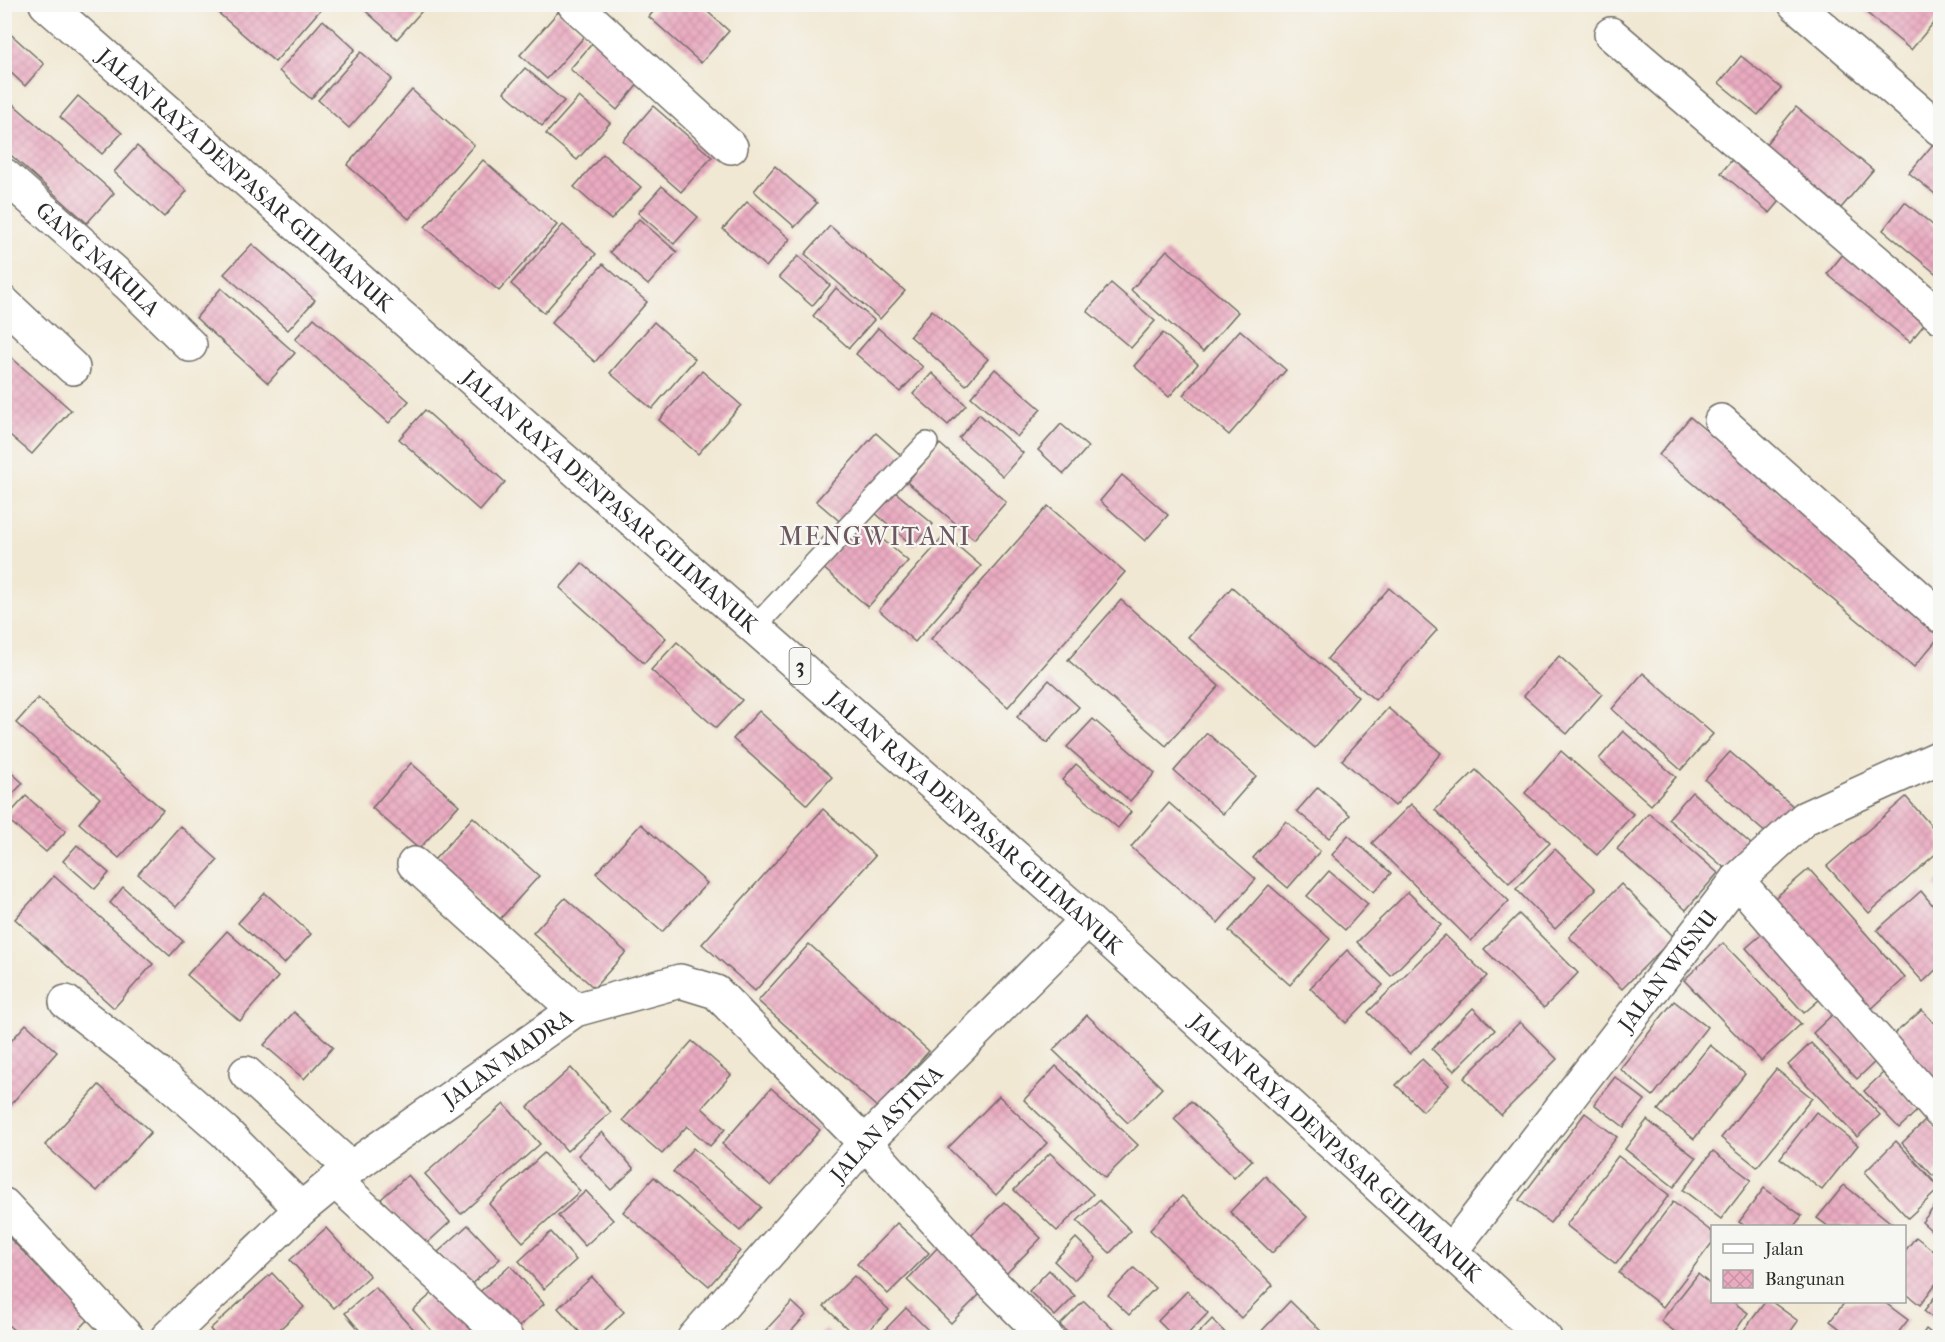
<svg xmlns="http://www.w3.org/2000/svg" width="1945" height="1342" font-family="'IM FELL French Canon',serif">
	<style>
		.building { fill: url(#building-cross-hatch) }
		.lines { fill: none; stroke-linecap: round; stroke-linejoin: round }
		.lane-casing { stroke: #706d66; stroke-width: 24 }
		.street-casing { stroke: #706d66; stroke-width: 36 }
		.highway-casing { stroke: #706d66; stroke-width: 36 }
		.lane { stroke: #fff; stroke-width: 21 }
		.street { stroke: #fff; stroke-width: 33 }
		.highway { stroke: #fff; stroke-width: 33 }
		.labels { text-anchor: middle; stroke-width: 4.5; stroke-linejoin: round; paint-order: stroke }
		.shield { fill: #f6f6f2; stroke: #686867; stroke-width: 1.5 }
		.shield-label { font-size: 21px; font-weight: bold; fill: #2b2b2b }
		.street-label { font-size: 22px; fill: #2b2b2b; stroke: #f6f6f2 }
		.quarter-label { font-size: 26px; letter-spacing: 1.5px; fill: #6e5860; stroke: #f6f6f2 }
	</style>
	<defs>
		<pattern id="building-cross-hatch" width="8" height="8" patternUnits="userSpaceOnUse" patternTransform="scale(1.5)"><rect width="8" height="8" fill="#eaabc1"/><path d="M0 0l8 8M0 8l8-8" fill="none" stroke="#c993a6"/></pattern>
	</defs>
	<rect width="100%" height="100%" fill="#f6f6f2"/>
	<filter id="ink" filterUnits="userSpaceOnUse"><feTurbulence type="fractalNoise" baseFrequency=".0167" numOctaves="2"/><feDisplacementMap in="SourceGraphic" scale="12" xChannelSelector="R" yChannelSelector="G"/><feConvolveMatrix kernelMatrix="1 2 1 2 8 2 1 2 1" color-interpolation-filters="sRGB"/></filter>
	<filter id="wash" filterUnits="userSpaceOnUse"><feTurbulence type="fractalNoise" baseFrequency=".008" numOctaves="4" result="noise"/><feDisplacementMap in="SourceGraphic" scale="24" xChannelSelector="R" yChannelSelector="G"/><feGaussianBlur stdDeviation="1.35" result="paint"/><feColorMatrix in="noise" values="0 0 0 0 0 0 0 0 0 0 0 0 0 0 0 0 0 1.4 0 .05"/><feComposite in="paint" operator="in"/></filter>
	<g filter="url(#wash)">
		<rect width="100%" height="100%" fill="#f1e8d3"/>
		<g id="blocks">
			<!-- building -->
			<g class="building">
				<polygon points="208,4 316,4 321,9 275,62"/>
				<polygon points="358,4 428,4 397,39"/>
				<polygon points="659,4 699,4 729,31 701,63 649,17"/>
				<polygon points="1856,4 1940,4 1940,15 1911,50"/>
				<polygon points="558,12 585,36 547,79 520,55"/>
				<polygon points="323,20 355,49 311,99 279,71"/>
				<polygon points="5,29 44,64 25,86 5,67"/>
				<polygon points="597,38 643,78 617,110 570,69"/>
				<polygon points="361,52 392,79 349,128 318,100"/>
				<polygon points="1741,56 1781,88 1758,115 1719,83"/>
				<polygon points="525,68 564,101 542,126 504,92"/>
				<polygon points="412,90 474,145 409,219 347,165"/>
				<polygon points="4,96 114,193 87,223 4,149"/>
				<polygon points="78,96 122,133 102,154 60,117"/>
				<polygon points="579,97 610,123 577,160 546,134"/>
				<polygon points="653,106 712,157 681,192 623,141"/>
				<polygon points="1796,107 1873,170 1841,208 1765,145"/>
				<polygon points="1939,137 1940,138 1940,198 1909,173"/>
				<polygon points="137,146 187,191 164,217 114,172"/>
				<polygon points="1741,149 1790,189 1770,213 1721,173"/>
				<polygon points="603,154 641,187 611,220 574,187"/>
				<polygon points="483,160 557,225 499,291 425,227"/>
				<polygon points="775,166 817,203 795,227 754,191"/>
				<polygon points="662,186 698,217 674,244 638,213"/>
				<polygon points="747,202 790,239 766,267 723,229"/>
				<polygon points="1905,202 1940,231 1940,277 1883,230"/>
				<polygon points="639,219 677,252 648,285 610,252"/>
				<polygon points="563,225 596,254 544,313 511,284"/>
				<polygon points="830,226 905,291 880,319 805,254"/>
				<polygon points="252,244 315,300 288,330 224,274"/>
				<polygon points="1848,248 1931,316 1910,342 1827,274"/>
				<polygon points="1167,250 1238,312 1203,352 1131,290"/>
				<polygon points="798,256 830,285 812,306 779,277"/>
				<polygon points="603,264 647,302 595,362 551,323"/>
				<polygon points="1111,283 1155,321 1131,348 1087,311"/>
				<polygon points="221,288 295,353 268,383 196,318"/>
				<polygon points="836,288 874,320 849,348 813,316"/>
				<polygon points="932,310 988,359 966,385 910,336"/>
				<polygon points="314,318 409,401 389,423 295,339"/>
				<polygon points="654,322 695,359 652,409 610,373"/>
				<polygon points="878,328 923,367 900,392 856,354"/>
				<polygon points="1240,330 1286,370 1229,435 1183,395"/>
				<polygon points="1163,333 1198,364 1169,397 1134,366"/>
				<polygon points="4,351 71,410 32,454 4,430"/>
				<polygon points="995,369 1041,409 1017,437 971,397"/>
				<polygon points="702,371 741,405 698,454 659,420"/>
				<polygon points="932,373 966,405 948,425 913,394"/>
				<polygon points="425,410 505,482 480,511 399,439"/>
				<polygon points="979,414 1023,453 1003,476 959,438"/>
				<polygon points="1690,417 1940,625 1940,636 1914,667 1659,455"/>
				<polygon points="1061,424 1088,447 1064,474 1038,450"/>
				<polygon points="876,433 903,457 844,525 816,501"/>
				<polygon points="940,444 1006,502 974,539 907,482"/>
				<polygon points="1122,475 1168,515 1145,541 1100,501"/>
				<polygon points="893,490 933,524 913,546 874,512"/>
				<polygon points="1048,506 1125,572 1008,707 931,639"/>
				<polygon points="861,521 908,561 868,607 821,566"/>
				<polygon points="945,535 981,566 915,642 879,610"/>
				<polygon points="582,563 666,638 644,663 560,588"/>
				<polygon points="1232,587 1358,697 1315,748 1188,637"/>
				<polygon points="1389,588 1437,630 1375,700 1327,659"/>
				<polygon points="1121,600 1219,686 1166,746 1068,660"/>
				<polygon points="677,642 742,700 716,728 651,670"/>
				<polygon points="1559,656 1602,694 1567,734 1524,696"/>
				<polygon points="1643,673 1713,734 1681,770 1612,709"/>
				<polygon points="1049,680 1079,707 1047,743 1017,717"/>
				<polygon points="38,698 163,810 119,858 79,823 100,798 16,723"/>
				<polygon points="1388,708 1441,753 1395,806 1342,760"/>
				<polygon points="759,711 832,777 807,805 733,739"/>
				<polygon points="1093,719 1155,773 1130,801 1067,747"/>
				<polygon points="1623,731 1676,777 1651,805 1599,759"/>
				<polygon points="1207,733 1256,776 1223,814 1174,771"/>
				<polygon points="1561,751 1633,814 1597,855 1525,793"/>
				<polygon points="1730,752 1794,807 1768,835 1705,780"/>
				<polygon points="411,763 459,805 419,849 372,808"/>
				<polygon points="1076,764 1131,812 1118,828 1062,780"/>
				<polygon points="4,766 23,783 4,803"/>
				<polygon points="1476,770 1550,843 1509,883 1435,810"/>
				<polygon points="1318,787 1350,815 1329,838 1297,811"/>
				<polygon points="1692,792 1751,844 1728,871 1668,819"/>
				<polygon points="26,796 66,831 46,852 6,818"/>
				<polygon points="1906,797 1940,836 1940,850 1869,913 1827,866"/>
				<polygon points="1169,803 1256,879 1218,923 1131,847"/>
				<polygon points="1411,804 1509,901 1471,941 1372,843"/>
				<polygon points="823,809 875,856 755,991 702,944"/>
				<polygon points="1649,813 1718,873 1686,910 1617,849"/>
				<polygon points="473,817 539,876 500,919 434,860"/>
				<polygon points="1286,821 1320,851 1288,888 1253,858"/>
				<polygon points="641,824 707,883 662,932 596,873"/>
				<polygon points="180,826 218,860 176,907 138,874"/>
				<polygon points="1348,835 1391,873 1374,892 1332,855"/>
				<polygon points="77,845 109,873 95,889 63,861"/>
				<polygon points="1555,849 1596,889 1555,929 1516,889"/>
				<polygon points="1809,869 1905,978 1868,1012 1770,902"/>
				<polygon points="1329,871 1368,904 1345,930 1307,896"/>
				<polygon points="54,876 153,964 114,1008 15,919"/>
				<polygon points="1940,880 1940,892 1935,886"/>
				<polygon points="1621,884 1674,937 1622,989 1569,937"/>
				<polygon points="1269,885 1330,939 1290,985 1229,931"/>
				<polygon points="123,887 183,941 170,956 110,903"/>
				<polygon points="1921,891 1940,914 1940,966 1923,982 1877,930"/>
				<polygon points="1408,892 1441,925 1391,976 1357,942"/>
				<polygon points="265,893 311,934 284,964 238,923"/>
				<polygon points="565,898 626,952 594,988 533,933"/>
				<polygon points="1519,914 1578,973 1544,1008 1484,949"/>
				<polygon points="1769,928 1827,993 1804,1013 1746,948"/>
				<polygon points="227,931 278,977 240,1021 187,975"/>
				<polygon points="1445,935 1487,976 1410,1054 1368,1012"/>
				<polygon points="1723,943 1801,1024 1761,1061 1684,980"/>
				<polygon points="809,944 929,1051 878,1108 758,1001"/>
				<polygon points="1347,950 1383,985 1346,1023 1310,988"/>
				<polygon points="1674,1001 1707,1027 1653,1096 1620,1069"/>
				<polygon points="1473,1008 1495,1030 1454,1071 1432,1049"/>
				<polygon points="1922,1010 1940,1030 1940,1089 1893,1035"/>
				<polygon points="294,1012 333,1047 304,1079 264,1045"/>
				<polygon points="1834,1013 1878,1059 1857,1079 1813,1033"/>
				<polygon points="1087,1015 1162,1088 1128,1123 1053,1050"/>
				<polygon points="1520,1022 1557,1059 1501,1115 1464,1078"/>
				<polygon points="26,1024 57,1052 4,1112 4,1049"/>
				<polygon points="692,1041 731,1075 702,1108 725,1129 710,1146 687,1126 662,1154 623,1120"/>
				<polygon points="1811,1043 1880,1115 1857,1137 1788,1065"/>
				<polygon points="1710,1045 1745,1074 1694,1139 1658,1110"/>
				<polygon points="1422,1059 1449,1085 1423,1111 1396,1085"/>
				<polygon points="1056,1066 1138,1145 1105,1178 1024,1100"/>
				<polygon points="571,1068 611,1112 567,1151 528,1107"/>
				<polygon points="1776,1069 1812,1098 1757,1167 1721,1138"/>
				<polygon points="1883,1073 1918,1110 1899,1128 1864,1091"/>
				<polygon points="1615,1077 1645,1100 1624,1127 1594,1104"/>
				<polygon points="99,1085 151,1132 97,1191 45,1145"/>
				<polygon points="771,1088 820,1130 771,1186 722,1144"/>
				<polygon points="999,1096 1047,1143 996,1195 948,1148"/>
				<polygon points="1191,1101 1252,1160 1234,1178 1174,1119"/>
				<polygon points="504,1104 540,1144 461,1214 425,1174"/>
				<polygon points="1816,1112 1858,1145 1822,1190 1780,1158"/>
				<polygon points="1585,1113 1617,1137 1550,1223 1519,1200"/>
				<polygon points="1927,1119 1940,1134 1940,1168 1933,1176 1902,1143"/>
				<polygon points="1647,1120 1696,1158 1674,1187 1625,1149"/>
				<polygon points="602,1132 634,1169 611,1190 578,1155"/>
				<polygon points="1896,1141 1940,1188 1908,1218 1865,1172"/>
				<polygon points="693,1148 761,1207 740,1231 673,1172"/>
				<polygon points="1713,1151 1751,1180 1721,1219 1683,1190"/>
				<polygon points="544,1153 580,1191 523,1242 489,1204"/>
				<polygon points="1050,1153 1093,1194 1057,1231 1014,1190"/>
				<polygon points="1618,1156 1669,1195 1616,1264 1566,1225"/>
				<polygon points="408,1175 450,1222 424,1246 381,1199"/>
				<polygon points="1265,1176 1307,1217 1272,1253 1230,1212"/>
				<polygon points="654,1177 740,1251 709,1286 623,1212"/>
				<polygon points="1844,1185 1895,1226 1828,1226 1817,1218"/>
				<polygon points="1764,1188 1802,1216 1794,1226 1745,1226 1739,1222"/>
				<polygon points="586,1191 613,1220 585,1246 558,1216"/>
				<polygon points="1182,1196 1273,1285 1241,1318 1150,1230"/>
				<polygon points="1099,1200 1131,1231 1110,1253 1077,1221"/>
				<polygon points="1940,1200 1940,1238 1922,1222"/>
				<polygon points="1004,1202 1041,1238 1005,1275 968,1239"/>
				<polygon points="1673,1202 1712,1232 1712,1243 1663,1307 1619,1273"/>
				<polygon points="897,1223 929,1253 888,1294 857,1264"/>
				<polygon points="468,1225 500,1259 469,1286 438,1252"/>
				<polygon points="326,1228 370,1276 334,1308 290,1260"/>
				<polygon points="551,1232 576,1260 544,1289 519,1261"/>
				<polygon points="4,1233 91,1317 71,1338 22,1338 4,1321"/>
				<polygon points="1916,1237 1940,1256 1940,1278 1920,1305 1904,1292 1904,1252"/>
				<polygon points="1076,1238 1096,1258 1074,1280 1054,1261"/>
				<polygon points="939,1246 984,1290 951,1323 907,1280"/>
				<polygon points="510,1265 544,1304 509,1336 474,1297"/>
				<polygon points="1134,1268 1155,1288 1129,1315 1108,1295"/>
				<polygon points="1049,1270 1075,1296 1055,1316 1029,1291"/>
				<polygon points="272,1273 304,1307 270,1338 217,1338 210,1329"/>
				<polygon points="1698,1274 1712,1286 1712,1302 1733,1302 1748,1313 1730,1338 1683,1338 1661,1321"/>
				<polygon points="854,1276 889,1310 861,1338 857,1338 824,1306"/>
				<polygon points="592,1277 624,1312 596,1338 585,1338 558,1308"/>
				<polygon points="375,1287 419,1335 416,1338 366,1338 345,1313"/>
				<polygon points="436,1290 477,1336 476,1338 438,1338 413,1310"/>
				<polygon points="1940,1290 1940,1324 1924,1311"/>
				<polygon points="1187,1291 1208,1313 1184,1338 1175,1338 1158,1321"/>
				<polygon points="1084,1301 1122,1338 1073,1338 1060,1325"/>
				<polygon points="1290,1301 1328,1338 1255,1338"/>
				<polygon points="792,1302 806,1315 785,1338 769,1338 764,1332"/>
				<polygon points="1765,1302 1772,1302 1798,1321 1786,1338 1738,1338"/>
				<polygon points="1845,1302 1884,1302 1908,1320 1894,1338 1852,1338 1830,1321"/>
				<polygon points="906,1308 932,1334 929,1338 877,1338"/>
				<polygon points="1212,1319 1230,1338 1194,1338"/>
				<polygon points="825,1329 834,1338 817,1338"/>
				<polygon points="1926,1329 1937,1338 1920,1338"/>
			</g>
		</g>
	</g>
	<g filter="url(#ink)">
		<use href="#blocks" fill-opacity="0" stroke="#706d66" stroke-width="1.5"/>
		<g class="lines">
			<!-- lane casing -->
			<g class="lane-casing">
				<polyline id="lane" points="755,627 927,443"/>
			</g>
			<!-- street casing -->
			<g class="street-casing">
				<g id="street">
					<polyline points="574,4 731,147"/>
					<polyline points="1795,4 1940,129"/>
					<polyline points="1611,34 1940,316"/>
					<path id="s1" d="M4,175l124,109 62,61"/>
					<polyline points="4,303 73,368"/>
					<polyline points="1721,421 1940,616"/>
					<polyline points="414,864 575,1010"/>
					<polyline points="1737,880 1940,1112"/>
					<polyline points="66,1002 159,1074 225,1132 301,1209"/>
					<polyline points="246,1073 351,1168"/>
					<polyline points="335,1181 506,1338"/>
					<polyline points="4,1205 128,1338"/>
					<path id="s2" d="M1450,1252l287,-372 68,-62 135,-61"/>
					<path id="s3" d="M167,1338l134,-129 50,-41 224,-158 105,-29 36,11 149,151 127,140 55,55"/>
					<path id="s4" d="M694,1338l171,-195 222,-223"/>
				</g>
			</g>
			<!-- highway casing -->
			<g class="highway-casing">
				<g id="highway">
					<path id="s5" d="M46,4l1041,916 458,418"/>
				</g>
			</g>
			<!-- lane -->
			<use href="#lane" class="lane"/>
			<!-- street -->
			<use href="#street" class="street"/>
			<!-- highway -->
			<use href="#highway" class="highway"/>
		</g>
	</g>
	<g class="labels">
		<!-- shield labels -->
		<rect class="shield" x="789.5" y="648" width="21" height="36" rx="4.5"/>
		<g class="shield-label">
			<text x="800" y="673">3</text>
		</g>
		<!-- street labels -->
		<g class="street-label">
			<text dy="8" stroke="none"><textPath href="#s5" startOffset="266">JALAN RAYA DENPASAR-GILIMANUK</textPath></text>
			<text dy="8" stroke="none"><textPath href="#s1" startOffset="126">GANG NAKULA</textPath></text>
			<text dy="8" stroke="none"><textPath href="#s5" startOffset="752">JALAN RAYA DENPASAR-GILIMANUK</textPath></text>
			<text dy="8" stroke="none"><textPath href="#s5" startOffset="1238">JALAN RAYA DENPASAR-GILIMANUK</textPath></text>
			<text dy="8" stroke="none"><textPath href="#s2" startOffset="356">JALAN WISNU</textPath></text>
			<text dy="8" stroke="none"><textPath href="#s3" startOffset="442">JALAN MADRA</textPath></text>
			<text dy="8" stroke="none"><textPath href="#s4" startOffset="288">JALAN ASTINA</textPath></text>
			<text dy="8" stroke="none"><textPath href="#s5" startOffset="1724">JALAN RAYA DENPASAR-GILIMANUK</textPath></text>
		</g>
		<!-- quarter labels -->
		<g class="quarter-label">
			<text x="875" y="545">MENGWITANI</text>
		</g>
	</g>
	<!-- margin -->
	<rect width="1945" height="1342" fill="none" stroke="#f6f6f2" stroke-width="24"/>
	<!-- legend -->
	<rect x="1711" y="1225" width="195" height="78" fill="#f6f6f2" stroke="#a5a5a2" stroke-width="1.5"/>
	<rect x="1723" y="1244" width="30" height="9" fill="#ffffff" stroke="#a5a5a2" stroke-width="1.5"/>
	<text x="1765" y="1255" font-size="18" fill="#2b2b2b">Jalan</text>
	<rect x="1723" y="1270" width="30" height="18" fill="url(#building-cross-hatch)" stroke="#a5a5a2" stroke-width="1.5"/>
	<text x="1765" y="1285" font-size="18" fill="#2b2b2b">Bangunan</text>
</svg>
